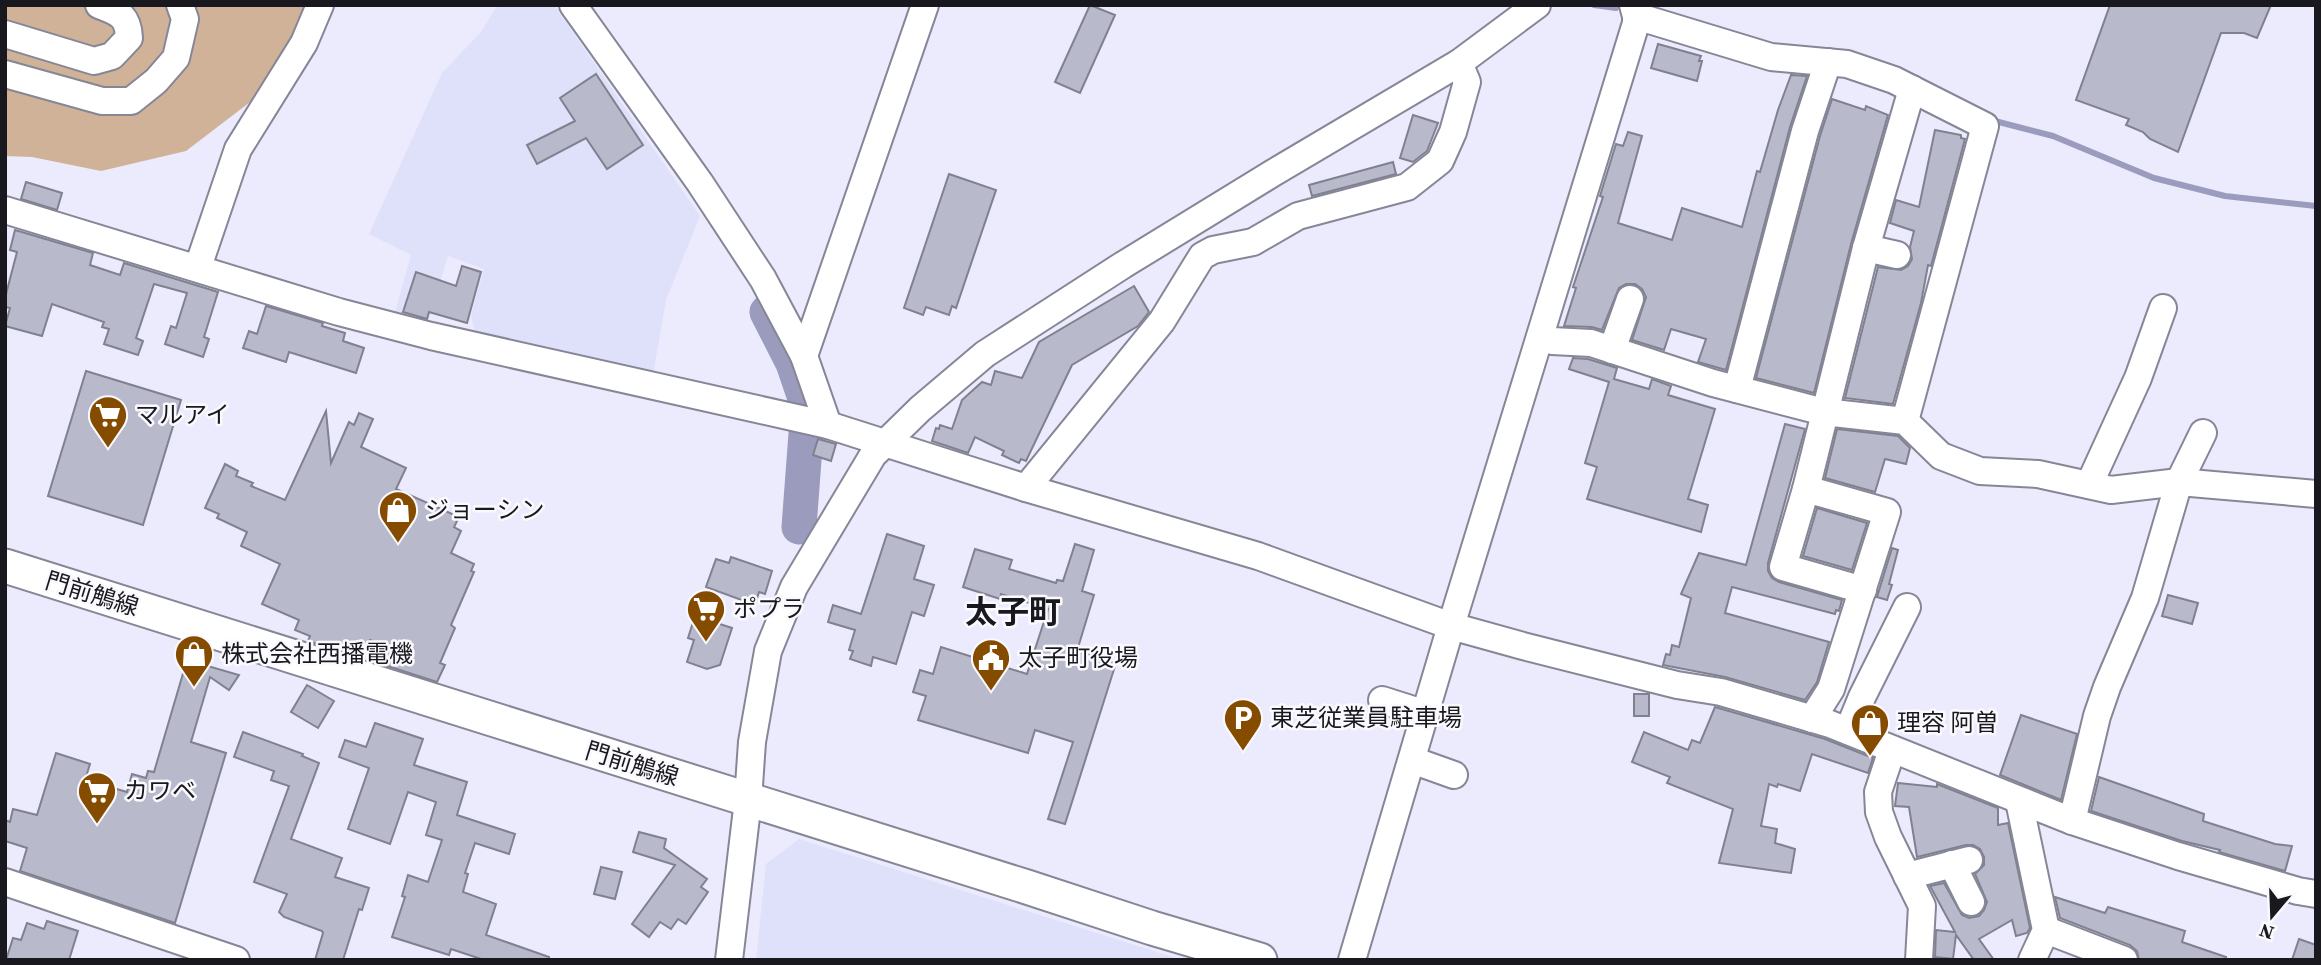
<svg xmlns="http://www.w3.org/2000/svg" width="2321" height="965" font-family="'Source Serif 4','Noto Sans JP',serif">
	<style>
		.built { fill: #dfe0fa }
		.forest { fill: #cfb298 }
		.lines { fill: none; stroke-linecap: round; stroke-linejoin: round }
		.stream { stroke: #9b9bbd; stroke-width: 6 }
		.river { stroke: #9b9bbd; stroke-width: 35 }
		.building { fill: #b8b9ca; stroke: #808090; stroke-width: 2 }
		.minor-casing { stroke: #858696; stroke-width: 30 }
		.major-casing { stroke: #858696; stroke-width: 37 }
		.minor { stroke: #fff; stroke-width: 26 }
		.major { stroke: #fff; stroke-width: 33 }
		.labels { text-anchor: middle; stroke-width: 5; stroke-linejoin: round; paint-order: stroke }
		.poi-label { font-size: 24px; fill: #18181e; stroke: #fafafe; text-anchor: start }
		.street-label { font-size: 24px; fill: #18181e; stroke: #fafafe }
		.district-label { font-size: 32px; font-weight: bold; fill: #18181e; stroke: #fafafe }
	</style>
	<rect width="100%" height="100%" fill="#ebebfd"/>
	<!-- built -->
	<g class="built">
		<polygon points="500,5 554,5 700,216 666,300 652,380 476,337 471,315 484,269 448,256 427,324 394,316 411,255 369,234 442,73 481,32 495,9"/>
		<polygon points="799,839 1182,960 756,960 766,864"/>
	</g>
	<!-- forest -->
	<polygon class="forest" points="5,5 310,5 262,93 186,151 101,171 32,157 5,156"/>
	<g class="lines">
		<!-- stream -->
		<g class="stream">
			<polyline points="1594,5 1616,8"/>
			<polyline points="1991,120 2053,136 2154,178 2225,196 2316,206"/>
		</g>
		<!-- river -->
		<polyline class="river" points="767,312 793,363 808,407 799,527"/>
	</g>
	<!-- building -->
	<g class="building">
		<polygon points="1090,5 1115,15 1080,93 1055,82"/>
		<polygon points="2110,5 2271,5 2257,38 2244,33 2221,33 2178,152 2150,139 2143,132 2126,125 2129,119 2076,100"/>
		<polygon points="1658,44 1701,56 1699,61 1702,61 1697,81 1651,68"/>
		<polygon points="596,74 643,145 607,169 586,138 537,164 527,145 575,121 560,98"/>
		<polygon points="1791,75 1807,76 1790,127 1726,370 1698,362 1706,339 1671,329 1664,350 1632,340 1646,297 1642,289 1635,284 1626,284 1619,288 1602,330 1592,327 1564,326 1576,288 1573,287 1603,197 1600,196 1616,144 1623,146 1628,132 1642,136 1618,223 1672,240 1682,208 1742,227 1757,171 1760,172 1778,110"/>
		<polygon points="1832,99 1865,110 1866,106 1888,115 1851,244 1814,393 1756,378 1820,136"/>
		<polygon points="1413,115 1438,123 1427,151 1413,162 1400,158"/>
		<polygon points="1935,130 1961,135 1961,138 1965,139 1931,266 1928,265 1921,303 1893,404 1845,398 1878,267 1901,270 1908,266 1912,259 1910,247 1914,231 1890,223 1896,200 1919,207"/>
		<polygon points="1393,162 1396,174 1312,196 1309,185"/>
		<polygon points="949,174 996,190 956,308 952,306 949,315 926,307 923,315 904,308"/>
		<polygon points="26,182 62,193 57,210 21,199"/>
		<polygon points="15,230 93,253 90,265 120,275 124,263 218,292 204,337 209,339 203,357 165,344 171,326 176,328 187,293 154,284 136,338 143,341 138,355 104,344 109,329 102,327 104,322 52,304 42,336 5,326 10,308 5,307 5,298 17,252 10,250"/>
		<polygon points="462,266 481,272 467,323 429,312 427,319 403,312 416,272 456,286"/>
		<polygon points="1134,286 1149,312 1138,326 1072,365 1026,461 1021,459 1019,463 1002,455 1004,451 975,437 968,453 932,441 936,428 939,429 940,425 952,429 962,400 982,382 991,385 995,371 1022,378 1039,342"/>
		<polygon points="266,306 323,323 322,326 345,333 343,341 364,348 356,373 289,352 286,362 243,348 249,331 257,334"/>
		<polygon points="1573,358 1588,359 1617,368 1614,379 1649,389 1652,379 1671,386 1668,395 1715,409 1688,499 1708,505 1701,532 1587,499 1597,467 1585,463 1609,382 1569,369"/>
		<polygon points="86,371 181,400 143,525 48,496"/>
		<polygon points="326,411 331,463 349,422 354,425 359,413 373,419 361,447 406,468 396,489 459,517 454,527 461,531 451,553 474,564 471,571 474,572 451,625 455,628 440,663 445,665 437,682 372,661 378,643 370,640 359,657 308,641 310,636 295,630 299,620 262,604 280,564 241,546 247,532 217,518 219,514 205,508 225,464 238,471 236,476 253,483 251,486 285,500"/>
		<polygon points="1785,424 1805,429 1768,563 1768,571 1772,578 1779,582 1842,600 1839,611 1836,610 1835,614 1732,587 1725,613 1829,642 1817,682 1805,700 1725,677 1663,665 1666,654 1670,655 1672,645 1679,647 1691,598 1681,594 1699,553 1746,565"/>
		<polygon points="1837,429 1898,436 1910,448 1906,464 1885,459 1875,492 1825,478"/>
		<polygon points="818,439 836,444 831,461 813,455"/>
		<polygon points="1817,508 1867,523 1852,570 1803,556"/>
		<polygon points="887,534 924,546 914,579 934,585 924,616 912,612 896,664 873,657 871,666 850,659 853,651 849,650 855,630 828,622 833,605 861,614"/>
		<polygon points="1075,544 1094,550 1082,591 1094,595 1077,651 1116,663 1065,824 1048,819 1073,742 1035,730 1028,753 918,720 926,696 913,692 920,670 933,674 941,647 1027,674 1048,609 1001,594 1000,599 963,587 975,549 1012,560 1009,569 1056,583 1057,580 1063,581"/>
		<polygon points="1892,548 1898,550 1889,584 1892,585 1887,600 1877,597"/>
		<polygon points="731,557 772,571 765,594 759,592 755,605 706,587 716,559 729,563"/>
		<polygon points="2168,595 2198,603 2192,624 2162,616"/>
		<polygon points="695,616 732,628 720,665 707,669 687,662 694,640 688,638"/>
		<polygon points="187,660 239,675 229,690 210,677 191,742 226,753 175,923 20,871 27,848 5,841 5,820 10,822 13,809 37,815 56,753 90,764 85,780 127,792 132,774 146,778 148,771 154,772"/>
		<polygon points="307,685 334,701 318,728 291,712"/>
		<rect x="1634" y="694" width="15" height="22"/>
		<polygon points="1715,707 1825,739 1873,758 1868,773 1812,754 1800,791 1778,784 1777,787 1769,784 1761,826 1777,829 1775,843 1795,849 1791,873 1719,863 1733,809 1667,783 1670,777 1632,762 1644,732 1688,750 1692,740 1700,743"/>
		<polygon points="2021,715 2077,734 2061,800 2000,775"/>
		<polygon points="375,723 423,739 414,765 467,782 457,815 515,834 509,854 475,843 465,873 468,874 463,892 496,904 486,935 549,957 549,960 484,960 451,949 449,955 392,937 405,897 402,896 408,875 428,882 442,840 426,835 436,802 408,792 390,844 348,829 369,768 339,757 345,740 366,747"/>
		<polygon points="243,732 303,754 302,756 319,763 291,839 342,858 335,877 369,888 362,910 359,909 343,960 315,960 323,933 322,931 284,917 279,912 287,894 254,882 289,786 271,780 274,771 234,757"/>
		<polygon points="2099,777 2204,814 2203,821 2275,844 2292,846 2285,871 2219,852 2220,850 2182,841 2091,811"/>
		<polygon points="1898,783 1937,787 1937,784 1998,808 1998,825 2008,823 2030,928 2027,933 2016,936 2012,920 1979,939 1994,960 1974,960 1956,935 1953,959 1935,957 1936,930 1955,932 1930,886 1944,883 1962,915 1969,918 1979,916 1984,910 1987,902 1975,874 1984,865 1984,857 1980,849 1973,845 1966,845 1917,857 1909,807 1895,806"/>
		<polygon points="639,832 666,839 664,848 707,879 701,887 708,892 686,924 678,919 671,929 660,922 649,937 632,924 675,865 633,852"/>
		<polygon points="601,867 622,872 615,899 594,894"/>
		<polygon points="2055,897 2105,913 2108,907 2185,931 2182,942 2226,957 2226,960 2139,960 2137,951 2130,945 2060,918"/>
		<polygon points="47,921 78,931 69,960 6,960 13,938 21,940 27,923 44,929"/>
		<polygon points="2299,939 2316,945 2316,960 2292,960"/>
	</g>
	<g class="lines">
		<!-- minor casing -->
		<g class="minor-casing">
			<g id="minor">
				<polyline points="573,5 700,183 763,279 804,356 828,425"/>
				<polyline points="1636,16 1771,57 1847,64 1894,80 1985,126 1905,421"/>
				<path d="M5,34l89,27 18,-5 17,-18c-1,-23 -10,-25 -30,-33"/>
				<polyline points="5,74 102,101 131,101 156,81 176,58 185,19 180,5"/>
				<polyline points="5,210 339,312 431,336 828,425 1026,488 1258,556 1451,626 1523,646 1677,685 1721,692 1830,724 2072,821 2178,856 2298,891 2316,894"/>
				<polyline points="1866,248 1897,255"/>
				<polyline points="198,267 238,149 304,43 320,5"/>
				<polyline points="1540,338 1552,341 1591,343 1713,383 1824,412 1905,421 1941,456 1980,471 2038,474 2111,490 2179,482 2316,494"/>
				<polyline points="1612,350 1630,299"/>
				<polyline points="804,356 925,5"/>
				<polyline points="1737,389 1805,131 1828,62"/>
				<polyline points="2089,485 2138,378 2163,308"/>
				<polyline points="1026,488 1162,321 1202,256 1213,250 1253,242 1298,216 1407,187 1440,161 1453,132 1467,82 1459,63"/>
				<polyline points="1806,489 1887,512 1831,689 1812,719"/>
				<polyline points="1863,590 1783,567 1806,489 1866,248 1912,89"/>
				<polyline points="1382,700 1426,714"/>
				<polyline points="1848,731 1862,697 1907,607"/>
				<polyline points="1892,750 1878,792 1879,812 1888,837 1922,906 1919,960"/>
				<polyline points="1412,760 1454,775"/>
				<polyline points="2019,801 2046,930 2032,960"/>
				<polyline points="2072,821 2097,716 2107,687 2145,598 2179,482 2203,433"/>
				<polyline points="1952,864 1971,902"/>
				<polyline points="1907,876 1969,860"/>
				<polyline points="5,882 236,960"/>
				<polyline points="2046,930 2124,960"/>
				<polyline points="729,960 748,800 752,742 768,651 794,587 873,455 920,409 985,354 1123,265 1273,173 1459,63 1537,5"/>
				<polyline points="1352,960 1451,626 1636,23 1636,16 1633,5"/>
			</g>
		</g>
		<!-- major casing -->
		<g class="major-casing">
			<polyline id="major" points="5,566 1027,887 1152,928 1260,960"/>
		</g>
		<!-- minor -->
		<use href="#minor" class="minor"/>
		<!-- major -->
		<use href="#major" class="major"/>
	</g>
	<!-- icons -->
	<defs>
		<g id="supermarket-pin" transform="scale(2.0125)"><path d="M0 17L-7.5 6A9.5 9.5 0 1 1 7.5 6Z" fill="#854c00" stroke="#fafafe"/><path d="M-6-5.5h2.5l.6 2H6L4.5 2H-2.5L-4.4-4H-6ZM-1.5 3.2a1.3 1.3 0 1 0 .1 0ZM3 3.2a1.3 1.3 0 1 0 .1 0Z" fill="#fff"/></g>
		<g id="shop-pin" transform="scale(2.0125)"><path d="M0 17L-7.5 6A9.5 9.5 0 1 1 7.5 6Z" fill="#854c00" stroke="#fafafe"/><path d="M-5-2.5h2.3a2.7 3.5 0 0 1 5.4 0H5L5.5 6h-11ZM-1.5-2.5h3a1.5 2.3 0 0 0-3 0Z" fill="#fff"/></g>
		<g id="civic-pin" transform="scale(2.0125)"><path d="M0 17L-7.5 6A9.5 9.5 0 1 1 7.5 6Z" fill="#854c00" stroke="#fafafe"/><path d="M-.6-6.5H3V-4.5H.6V-3L4-1V1h2V6H-6V1h2V-1L-.6-3ZM-1.2 2.5V6h2.4V2.5Z" fill="#fff"/></g>
		<g id="parking-pin" transform="scale(2.0125)"><path d="M0 17L-7.5 6A9.5 9.5 0 1 1 7.5 6Z" fill="#854c00" stroke="#fafafe"/><path d="M-3.5-5.5H1a3.5 3.5 0 0 1 0 7H-1V5.5H-3.5ZM-1-3.4V-.6H.8a1.4 1.4 0 0 0 0-2.8Z" fill="#fff"/></g>
	</defs>
	<g fill-rule="evenodd">
		<use href="#supermarket-pin" x="108" y="415"/>
		<use href="#shop-pin" x="398" y="510"/>
		<use href="#supermarket-pin" x="706" y="609"/>
		<use href="#shop-pin" x="194" y="654"/>
		<use href="#civic-pin" x="991" y="658"/>
		<use href="#parking-pin" x="1243" y="718"/>
		<use href="#shop-pin" x="1870" y="723"/>
		<use href="#supermarket-pin" x="97" y="791"/>
	</g>
	<g class="labels">
		<!-- poi labels -->
		<g class="poi-label">
			<text x="135" y="423">マルアイ</text>
			<text x="425" y="518">ジョーシン</text>
			<text x="733" y="617">ポプラ</text>
			<text x="221" y="662">株式会社西播電機</text>
			<text x="1018" y="666">太子町役場</text>
			<text x="1270" y="726">東芝従業員駐車場</text>
			<text x="1897" y="731">理容 阿曽</text>
			<text x="124" y="799">カワベ</text>
		</g>
		<!-- street labels -->
		<g class="street-label">
			<text transform="translate(92 594) rotate(17)" y="8">門前鵤線</text>
			<text transform="translate(632 764) rotate(17)" y="8">門前鵤線</text>
		</g>
		<!-- district labels -->
		<g class="district-label">
			<text x="1013" y="623">太子町</text>
		</g>
	</g>
	<!-- border -->
	<rect width="2321" height="965" fill="none" stroke="#18181e" stroke-width="14"/>
	<!-- north arrow -->
	<g transform="translate(2272 916) rotate(199)" stroke="#fafafe" stroke-width="5" paint-order="stroke">
	<path d="M0-5L12 26L0 18L-12 26Z" fill="#18181e"/>
	<text y="-10" font-size="19" font-weight="bold" text-anchor="middle" fill="#18181e">N</text>
	</g>
</svg>
